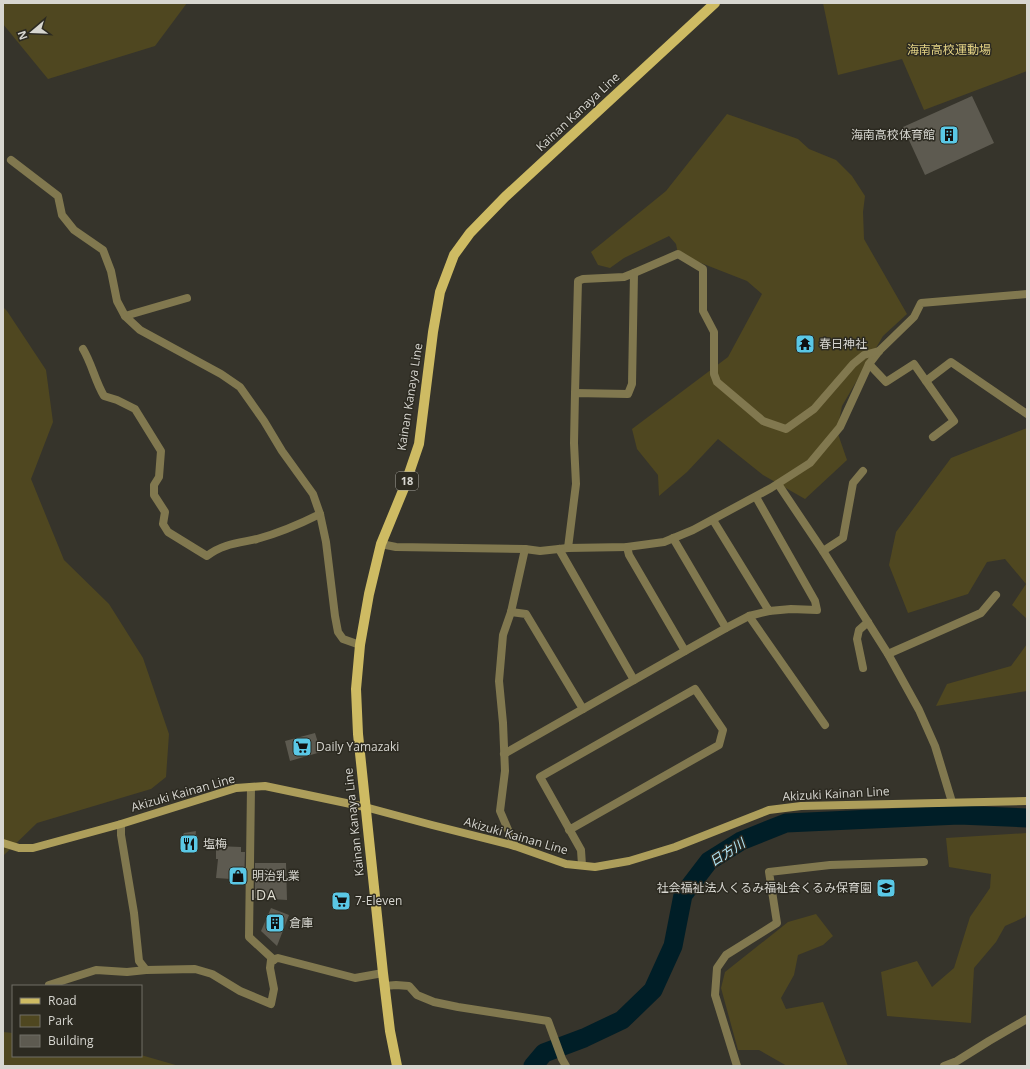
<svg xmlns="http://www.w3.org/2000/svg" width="1030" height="1069" font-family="'Open Sans','Noto Sans JP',sans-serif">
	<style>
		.green { fill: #4f4720 }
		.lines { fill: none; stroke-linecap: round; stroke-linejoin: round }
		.river { stroke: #001e27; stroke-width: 19 }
		.building { fill: #5d5a50 }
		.minor { stroke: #81784f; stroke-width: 8 }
		.secondary { stroke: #ad9e5b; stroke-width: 8 }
		.primary { stroke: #cebb63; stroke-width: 10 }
		.labels { text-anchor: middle; stroke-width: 3; stroke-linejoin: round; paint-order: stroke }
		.shield { fill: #2c2a21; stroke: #a4a29c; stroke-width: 1 }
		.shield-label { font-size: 11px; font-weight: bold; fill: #d7d6d0 }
		.park-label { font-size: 12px; fill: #e3d284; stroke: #2c2a21 }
		.street-label { font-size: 12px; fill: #d7d6d0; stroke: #2c2a21 }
		.poi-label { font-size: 12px; fill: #d7d6d0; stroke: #2c2a21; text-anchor: start }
		.water-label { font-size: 13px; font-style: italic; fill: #b2e9fa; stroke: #2c2a21 }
		.quarter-label { font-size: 14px; letter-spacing: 1px; fill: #e1dfd3; stroke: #2c2a21 }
	</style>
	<rect width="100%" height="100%" fill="#36342b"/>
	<!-- green -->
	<g class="green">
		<polygon points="3,3 187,3 155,46 48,79 3,24"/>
		<polygon points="823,3 1027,3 1027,71 924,110 902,59 838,75"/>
		<polygon points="727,114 798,139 809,149 836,160 852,176 865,196 863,212 864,239 907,314 883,336 842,406 837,431 847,460 805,499 763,475 718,439 687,472 659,496 658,475 637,449 632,429 728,357 762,294 747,281 678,254 676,244 669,236 624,258 610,268 598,265 591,252 666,191"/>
		<polygon points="3,307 7,311 46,370 53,422 31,479 64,560 109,604 143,658 169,734 166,777 151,789 37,823 3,856"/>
		<polygon points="1027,428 1027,619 1012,605 1026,584 1005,559 987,562 968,594 908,613 889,565 896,532 951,458"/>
		<polygon points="1027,644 1027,691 936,706 947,684 1011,666"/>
		<polygon points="1027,833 1027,911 1025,917 1005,926 996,942 974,968 971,1023 887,1016 881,972 917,961 932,987 954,968 970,917 990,888 991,874 949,867 946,838"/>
		<polygon points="816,914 833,936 823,945 798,955 794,975 781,998 786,1009 823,1002 848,1066 787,1066 759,1050 738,1050 721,988 725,972 788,922"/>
		<polygon points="3,1032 13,1033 13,1056 141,1056 141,1055 179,1066 3,1066"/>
	</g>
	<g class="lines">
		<!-- river -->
		<polyline class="river" points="533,1066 544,1053 584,1038 622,1020 653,990 673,946 683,895 709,861 741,841 786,823 959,815 1027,818"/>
	</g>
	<!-- building -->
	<g class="building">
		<polygon points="972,96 994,143 925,175 903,127"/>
		<polygon points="315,733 321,752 290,761 285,741"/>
		<polygon points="196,831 194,851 184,851 182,837 184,833"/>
		<polygon points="216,846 241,847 241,852 245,852 244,882 231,882 231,879 216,878 218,859 216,859"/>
		<polygon points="255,863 286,863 287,900 255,898"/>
		<polygon points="271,908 289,915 277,946 261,931"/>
	</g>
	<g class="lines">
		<!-- minor -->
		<g class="minor">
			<polyline points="11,160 58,196 62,215 74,230 103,250 111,271 117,301 125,316 140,330 221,374 240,387 264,421 282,451 313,494 320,514 326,542 335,616 338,632 343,639 360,645"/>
			<polyline points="125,316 187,298"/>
			<path d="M83,349c9,15 12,32 21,47l13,4 18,9 26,42 -2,26 -5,8v10l11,17 -2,12 5,8 39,24c15,-12 32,-13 50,-17 22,-6 43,-15 63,-25"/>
			<polyline points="869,364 886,382 914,364 954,421 933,437"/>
			<polyline points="926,381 951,362 1027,414"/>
			<polyline points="575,393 578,281 583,279 624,277 634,273"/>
			<polyline points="778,484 823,551 888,654 919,710 935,746 952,802"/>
			<polyline points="713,520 769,611 791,609 817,610 815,601 756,497"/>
			<polyline points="673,538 726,628 749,616 769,611"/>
			<polyline points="381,544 396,547 525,549 540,551 568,548 627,547 664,542 693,530 771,488 810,463 840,427 869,364 879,351 914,317 921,303 1027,294"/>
			<polyline points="627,547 629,555 685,651 726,628"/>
			<polyline points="568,548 576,484 574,443 575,393 628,394 632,384 634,273 678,254 703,269 703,311 714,332 714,374 717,382 763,421 786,429 814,409 853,364 864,355 879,351"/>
			<polyline points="559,549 634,680"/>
			<polyline points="823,551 843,538 853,483 863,471"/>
			<polyline points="511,612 526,614 583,709"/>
			<polyline points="749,616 825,725"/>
			<polyline points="888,654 981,613 996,595"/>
			<polyline points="863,668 857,639 859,630 868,622"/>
			<polyline points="504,754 685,651"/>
			<polyline points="251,787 249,937 274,960"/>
			<polyline points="121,824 121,835 134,913 139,961 146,970 195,969 212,974 240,991 271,1004 274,989 270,968 271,960 278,958 355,978 383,973"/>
			<polyline points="569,830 719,745 723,730 695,689 540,777 581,850 582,865"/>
			<polyline points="515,846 500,811 505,771 503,723 499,681 503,635 511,612 525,549"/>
			<polyline points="49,985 96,970 127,972 146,970"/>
			<polyline points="385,986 396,985 409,986 417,995 434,1002 458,1007 548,1021 562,1059 566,1066"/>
			<polyline points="737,1066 715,995 717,968 726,955 777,923 769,872 830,865 924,862"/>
			<polyline points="944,1066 957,1061 989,1041 1027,1019"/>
		</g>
		<!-- secondary -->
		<polyline class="secondary" points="3,843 19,848 33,848 121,824 236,788 265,786 365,807 432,825 515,846 566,864 595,867 629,861 675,847 769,810 801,806 1027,801"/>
		<!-- primary -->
		<polyline class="primary" points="397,1066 390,1031 383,973 358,734 356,689 360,645 369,594 381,544 404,488 419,444 433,332 440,292 454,255 470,233 505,197 715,3"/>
	</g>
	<!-- icons -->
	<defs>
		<g id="building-square" transform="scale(1)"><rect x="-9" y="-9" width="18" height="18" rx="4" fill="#5ac8e6" stroke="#2c2a21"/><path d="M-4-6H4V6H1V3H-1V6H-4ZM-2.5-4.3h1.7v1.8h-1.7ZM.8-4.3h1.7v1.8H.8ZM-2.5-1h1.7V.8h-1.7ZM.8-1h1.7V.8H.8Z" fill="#111"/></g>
		<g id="temple-square" transform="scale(1)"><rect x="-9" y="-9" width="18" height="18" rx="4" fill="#5ac8e6" stroke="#2c2a21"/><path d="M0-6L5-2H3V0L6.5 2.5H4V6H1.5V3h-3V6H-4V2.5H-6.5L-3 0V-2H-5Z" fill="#111"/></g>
		<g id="supermarket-square" transform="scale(1)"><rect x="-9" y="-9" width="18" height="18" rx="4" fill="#5ac8e6" stroke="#2c2a21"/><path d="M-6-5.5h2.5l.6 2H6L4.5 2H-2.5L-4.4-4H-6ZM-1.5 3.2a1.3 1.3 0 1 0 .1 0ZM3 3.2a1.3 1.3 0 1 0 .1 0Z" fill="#111"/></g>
		<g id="restaurant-square" transform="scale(1)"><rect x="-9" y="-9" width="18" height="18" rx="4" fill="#5ac8e6" stroke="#2c2a21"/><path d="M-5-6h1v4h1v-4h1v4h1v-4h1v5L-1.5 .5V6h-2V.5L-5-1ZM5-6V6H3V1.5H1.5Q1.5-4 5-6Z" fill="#111"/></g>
		<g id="shop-square" transform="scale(1)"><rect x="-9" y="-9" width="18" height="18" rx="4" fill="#5ac8e6" stroke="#2c2a21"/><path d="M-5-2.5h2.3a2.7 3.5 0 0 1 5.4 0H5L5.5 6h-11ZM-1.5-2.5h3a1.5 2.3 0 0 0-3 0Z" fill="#111"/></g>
		<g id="school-square" transform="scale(1)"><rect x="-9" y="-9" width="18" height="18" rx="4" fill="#5ac8e6" stroke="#2c2a21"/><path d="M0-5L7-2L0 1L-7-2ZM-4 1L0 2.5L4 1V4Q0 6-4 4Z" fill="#111"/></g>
	</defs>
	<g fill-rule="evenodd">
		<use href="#building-square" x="949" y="135"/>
		<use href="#temple-square" x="805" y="344"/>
		<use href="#supermarket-square" x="302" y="747"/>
		<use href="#restaurant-square" x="189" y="844"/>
		<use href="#shop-square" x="238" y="876"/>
		<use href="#school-square" x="886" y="888"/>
		<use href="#supermarket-square" x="341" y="901"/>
		<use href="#building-square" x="275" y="923"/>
	</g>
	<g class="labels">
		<!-- shield labels -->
		<rect class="shield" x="396" y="472" width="22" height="18" rx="3"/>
		<g class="shield-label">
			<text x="407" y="485">18</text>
		</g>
		<!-- park labels -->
		<g class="park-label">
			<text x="949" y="54">海南高校運動場</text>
		</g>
		<!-- street labels -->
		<g class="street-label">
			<text transform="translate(578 112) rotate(-43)" y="4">Kainan Kanaya Line</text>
			<text transform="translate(410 397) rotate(-81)" y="4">Kainan Kanaya Line</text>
			<text transform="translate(183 793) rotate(-16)" y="4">Akizuki Kainan Line</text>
			<text transform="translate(836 794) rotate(-3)" y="4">Akizuki Kainan Line</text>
			<text transform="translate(354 822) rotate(-96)" y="4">Kainan Kanaya Line</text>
			<text transform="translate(516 836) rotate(16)" y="4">Akizuki Kainan Line</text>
		</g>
		<!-- poi labels -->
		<g class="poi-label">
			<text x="935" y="139" text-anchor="end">海南高校体育館</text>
			<text x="819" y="348">春日神社</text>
			<text x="316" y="751">Daily Yamazaki</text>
			<text x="203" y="848">塩梅</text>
			<text x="252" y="880">明治乳業</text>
			<text x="872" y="892" text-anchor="end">社会福祉法人くるみ福祉会くるみ保育園</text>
			<text x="355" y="905">7-Eleven</text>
			<text x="289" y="927">倉庫</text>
		</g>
		<!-- water labels -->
		<g class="water-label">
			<text transform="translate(727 852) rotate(-33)" y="5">日方川</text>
		</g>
		<!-- quarter labels -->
		<g class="quarter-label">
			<text x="264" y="900">IDA</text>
		</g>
	</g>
	<!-- border -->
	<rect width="1030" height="1069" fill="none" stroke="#d7d6d0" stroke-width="8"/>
	<!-- legend -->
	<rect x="12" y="985" width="130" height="72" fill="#2c2a21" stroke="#706f67"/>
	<rect x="20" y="998" width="20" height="6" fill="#cebb63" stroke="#706f67"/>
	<text x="48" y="1005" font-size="12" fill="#d7d6d0">Road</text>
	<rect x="20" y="1015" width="20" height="12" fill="#4f4720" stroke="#706f67"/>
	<text x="48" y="1025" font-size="12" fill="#d7d6d0">Park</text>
	<rect x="20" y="1035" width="20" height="12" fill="#5d5a50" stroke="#706f67"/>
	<text x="48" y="1045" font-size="12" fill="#d7d6d0">Building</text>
	<!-- north arrow -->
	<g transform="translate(32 32) rotate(251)" stroke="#2c2a21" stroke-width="3" paint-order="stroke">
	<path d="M0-3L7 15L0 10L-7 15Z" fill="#d7d6d0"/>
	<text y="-6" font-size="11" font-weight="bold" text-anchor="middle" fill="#d7d6d0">N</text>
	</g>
</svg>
